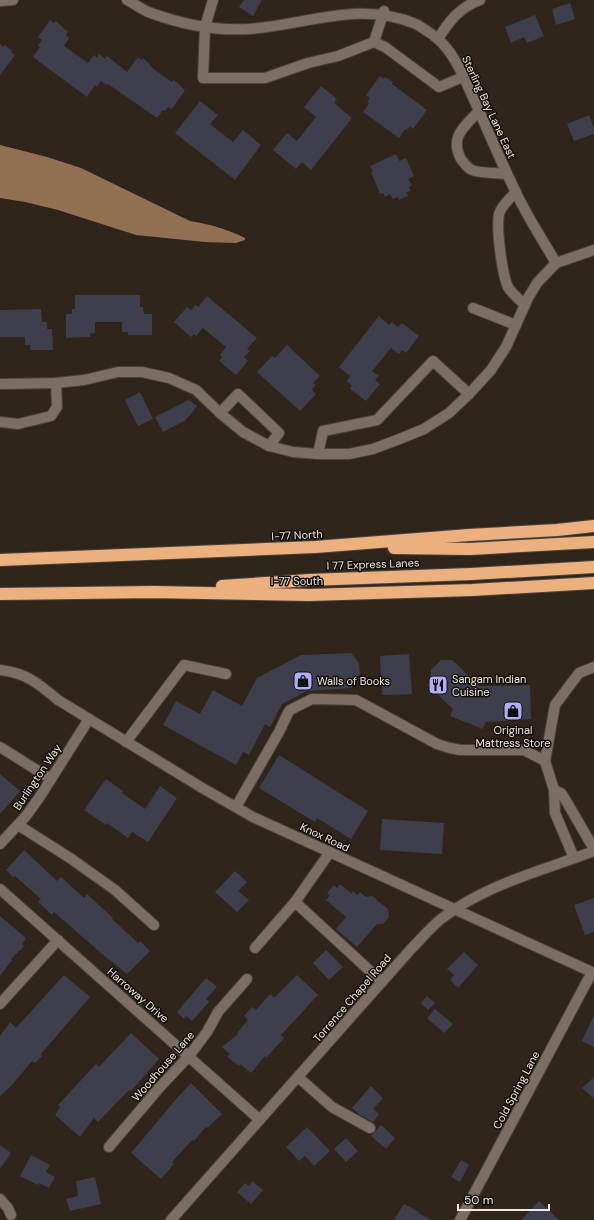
<svg xmlns="http://www.w3.org/2000/svg" width="594" height="1220" font-family="'DM Sans',sans-serif">
	<style>
		.water { fill: #927054 }
		.building { fill: #3f3e4c }
		.lines { fill: none; stroke-linecap: round; stroke-linejoin: round }
		.minor-casing { stroke: #4c433b; stroke-width: 12 }
		.highway-casing { stroke: #4c433b; stroke-width: 14 }
		.minor { stroke: #7c6e64; stroke-width: 10 }
		.highway { stroke: #ebb07e; stroke-width: 12 }
		.labels { text-anchor: middle; stroke-width: 3; stroke-linejoin: round; paint-order: stroke }
		.street-label { font-size: 11px; fill: #f1e9e3; stroke: #140f0b }
		.poi-label { font-size: 11px; fill: #f1e9e3; stroke: #140f0b; text-anchor: start }
	</style>
	<rect width="100%" height="100%" fill="#30251b"/>
	<!-- water -->
	<path class="water" d="M0,145l47,12 34,11 109,53c19,3 37,8 55,17v2l-9,3 -31,-1 -69,-7 -78,-25 -33,-8 -25,-4z"/>
	<!-- building -->
	<g class="building">
		<polygon points="244,0 262,0 253,16 239,7"/>
		<polygon points="570,3 575,19 556,25 552,9"/>
		<polygon points="535,15 544,36 527,43 524,37 511,43 505,27"/>
		<polygon points="50,20 54,23 56,21 68,32 66,35 69,38 64,46 88,63 94,55 97,58 99,54 105,59 107,56 127,72 138,57 141,60 143,58 150,64 149,65 155,70 172,82 174,80 185,90 172,109 168,107 165,111 163,110 157,118 108,84 107,85 101,81 97,87 95,85 87,97 33,57 40,47 38,46 42,40 38,37"/>
		<polygon points="0,44 3,47 5,45 12,51 11,52 15,55 0,75"/>
		<polygon points="380,76 384,79 385,77 393,82 392,84 427,110 413,129 410,126 407,130 405,129 399,138 363,112 369,103 367,102 370,98 366,95"/>
		<polygon points="321,86 337,99 334,103 352,118 311,170 302,162 296,169 273,150 287,133 297,141 316,117 304,107"/>
		<polygon points="200,101 218,115 210,124 233,142 243,130 261,145 235,180 175,133"/>
		<polygon points="589,115 594,128 594,134 574,141 567,124"/>
		<polygon points="396,154 399,161 406,158 414,176 408,179 412,185 409,187 411,191 406,192 408,196 399,200 398,197 393,199 390,194 385,197 383,193 380,194 371,172 373,171 370,166"/>
		<polygon points="75,295 140,295 140,307 143,307 144,314 152,314 152,335 128,335 128,332 122,332 122,322 95,322 95,333 90,333 90,337 66,338 66,314 72,314 72,309 75,309"/>
		<polygon points="207,296 257,338 247,349 250,351 244,357 248,361 236,375 219,361 222,357 220,355 226,347 203,328 196,336 194,334 191,337 174,322 187,307 191,310 196,305 198,307"/>
		<polygon points="41,309 42,322 47,322 47,329 52,329 53,350 30,350 30,345 25,345 25,337 0,337 0,310"/>
		<polygon points="379,316 389,325 392,322 398,327 402,323 419,336 406,353 402,350 399,354 391,348 372,371 379,376 375,380 380,384 366,401 350,389 352,386 347,381 350,376 339,367"/>
		<polygon points="287,345 320,376 313,383 316,385 312,390 316,394 300,411 257,372 272,356 275,358"/>
		<polygon points="140,392 153,419 138,426 125,400"/>
		<polygon points="189,400 197,406 186,420 163,432 155,417"/>
		<polygon points="351,653 359,663 360,674 352,683 352,688 307,691 282,704 270,727 265,724 249,755 243,752 236,765 163,725 176,701 200,714 213,690 242,706 257,678 301,655"/>
		<polygon points="409,654 412,694 382,695 380,656"/>
		<polygon points="441,660 452,660 480,686 530,685 531,719 486,722 483,729 450,716 453,709 427,685 431,681 431,670"/>
		<polygon points="279,755 368,811 351,839 317,818 315,822 259,788"/>
		<polygon points="0,774 20,791 0,814"/>
		<polygon points="106,779 123,791 122,793 145,809 160,786 177,798 148,842 132,832 128,838 107,823 106,825 84,810"/>
		<polygon points="382,819 444,823 442,854 380,850"/>
		<polygon points="24,850 57,881 61,877 84,898 87,894 113,918 112,919 138,943 140,941 150,951 127,974 109,959 109,960 54,912 52,915 38,902 41,899 15,876 13,877 6,870"/>
		<polygon points="235,871 247,882 238,891 249,900 237,912 215,892"/>
		<polygon points="340,884 351,893 353,891 357,895 360,892 366,897 372,896 388,909 389,917 383,924 377,924 357,947 336,929 346,917 326,900 330,895 327,893 334,885 337,888"/>
		<polygon points="594,898 594,932 585,935 574,905"/>
		<polygon points="0,916 26,938 22,944 24,946 11,959 12,960 0,976"/>
		<polygon points="326,950 343,967 329,980 313,963"/>
		<polygon points="464,952 478,965 458,988 450,980 454,975 447,969"/>
		<polygon points="64,975 90,997 41,1054 42,1056 35,1063 32,1061 12,1085 0,1096 0,1036 10,1022 16,1028"/>
		<polygon points="297,975 318,995 281,1035 284,1038 266,1058 265,1056 251,1073 240,1064 239,1066 227,1057 230,1054 222,1047 238,1034 237,1033 248,1020 244,1016 252,1007 256,1010 270,994 274,998"/>
		<polygon points="206,978 217,987 206,999 209,1002 192,1021 186,1016 184,1019 177,1012"/>
		<polygon points="427,996 435,1003 428,1010 421,1003"/>
		<polygon points="435,1009 453,1024 444,1033 427,1018"/>
		<polygon points="594,1015 594,1047 582,1041"/>
		<polygon points="131,1033 159,1059 131,1091 129,1090 98,1122 94,1118 80,1137 55,1115 60,1107 58,1105 96,1064 99,1067"/>
		<polygon points="594,1077 594,1099 582,1088"/>
		<polygon points="191,1083 222,1114 207,1128 206,1127 194,1141 192,1140 172,1162 174,1164 161,1179 131,1153 177,1098"/>
		<polygon points="371,1086 383,1098 373,1109 379,1114 373,1122 360,1115 352,1108"/>
		<polygon points="381,1125 395,1138 386,1149 371,1136"/>
		<polygon points="307,1127 330,1151 314,1166 305,1156 299,1161 286,1147"/>
		<polygon points="346,1138 358,1151 346,1162 334,1149"/>
		<polygon points="0,1145 11,1153 0,1169"/>
		<polygon points="31,1155 50,1165 46,1172 55,1177 49,1188 39,1183 38,1185 20,1176"/>
		<polygon points="461,1160 469,1165 460,1182 451,1177"/>
		<polygon points="95,1177 101,1204 70,1211 66,1199 78,1196 76,1181"/>
		<polygon points="252,1181 263,1190 251,1204 237,1192 245,1183 249,1186"/>
		<polygon points="539,1201 559,1220 521,1220"/>
		<polygon points="404,1204 419,1212 418,1213 432,1220 394,1220"/>
	</g>
	<g class="lines">
		<!-- minor casing -->
		<g class="minor-casing">
			<g id="minor">
				<path d="M127,0c8,4 15,10 24,13 30,11 65,18 98,16 58,-4 110,-29 167,-5 10,6 19,11 27,20 14,15 23,38 32,58 12,27 24,55 37,82 12,28 29,53 44,79"/>
				<polyline points="213,0 205,27 203,78 265,78 308,63 338,56 374,42 385,47 439,87 463,77"/>
				<polyline points="0,1 13,0"/>
				<path d="M438,39c11,-18 22,-32 42,-39"/>
				<polyline points="374,42 384,11"/>
				<path d="M479,111c-14,15 -30,26 -18,48 3,4 6,9 11,11 6,3 27,3 35,4"/>
				<path d="M516,192c-6,6 -15,14 -17,22 -3,13 3,60 9,73 4,7 11,12 17,18"/>
				<polyline points="556,263 594,250"/>
				<polyline points="473,308 516,325"/>
				<polyline points="0,384 56,383 84,380 118,372 142,372 169,378 196,390 220,413 243,432 269,446 293,452 318,454 349,454 373,449 397,440 424,429 449,413 469,394 491,370 506,347 528,298 537,283 556,263"/>
				<polyline points="220,413 238,394 279,433 269,446"/>
				<polyline points="0,422 18,424 51,416 57,407 56,383"/>
				<polyline points="318,454 323,431 377,420 433,361 469,394"/>
				<path d="M0,670c26,3 38,13 58,30l146,89 49,28 341,156"/>
				<polyline points="126,742 184,665 226,674"/>
				<polyline points="0,747 51,779"/>
				<polyline points="545,761 554,790"/>
				<polyline points="236,807 279,732 288,713 290,710 312,699 356,700 437,744 450,748 460,750 524,750 545,761 555,705 579,673 594,667"/>
				<polyline points="18,825 70,858 115,890 154,925"/>
				<polyline points="0,844 26,816 39,798 89,719"/>
				<polyline points="574,858 555,813 554,790 561,793 565,799 594,849"/>
				<polyline points="0,889 260,1120"/>
				<polyline points="295,902 382,982"/>
				<polyline points="255,948 295,902 330,852"/>
				<polyline points="0,1004 58,940"/>
				<polyline points="298,1077 332,1107 370,1128"/>
				<polyline points="109,1147 159,1088 189,1056 207,1032 218,1012 247,979"/>
				<polyline points="0,1199 8,1208 11,1215"/>
				<path d="M171,1220l240,-271c10,-10 19,-21 30,-30 45,-35 101,-48 153,-68"/>
				<polyline points="460,1220 592,972"/>
			</g>
		</g>
		<!-- highway casing -->
		<g class="highway-casing">
			<g id="highway">
				<polyline points="394,548 470,549 594,542"/>
				<polyline points="0,560 315,547 469,535 557,530 594,526"/>
				<polyline points="222,586 309,580 471,574 594,567"/>
				<polyline points="0,594 153,592 309,595 472,590 594,583"/>
			</g>
		</g>
		<!-- minor -->
		<use href="#minor" class="minor"/>
		<!-- highway -->
		<use href="#highway" class="highway"/>
	</g>
	<!-- icons -->
	<defs>
		<g id="shop-square" transform="scale(1)"><rect x="-9" y="-9" width="18" height="18" rx="4" fill="#b1adfa" stroke="#140f0b"/><path d="M-5-2.5h2.3a2.7 3.5 0 0 1 5.4 0H5L5.5 6h-11ZM-1.5-2.5h3a1.5 2.3 0 0 0-3 0Z" fill="#111"/></g>
		<g id="restaurant-square" transform="scale(1)"><rect x="-9" y="-9" width="18" height="18" rx="4" fill="#b1adfa" stroke="#140f0b"/><path d="M-5-6h1v4h1v-4h1v4h1v-4h1v5L-1.5 .5V6h-2V.5L-5-1ZM5-6V6H3V1.5H1.5Q1.5-4 5-6Z" fill="#111"/></g>
	</defs>
	<g fill-rule="evenodd">
		<use href="#shop-square" x="303" y="681"/>
		<use href="#restaurant-square" x="438" y="685"/>
		<use href="#shop-square" x="513" y="711"/>
	</g>
	<g class="labels">
		<!-- street labels -->
		<g class="street-label">
			<text transform="translate(489 107) rotate(65)" y="4">Sterling Bay Lane East</text>
			<text transform="translate(297 535) rotate(-3)" y="4">I-77 North</text>
			<text transform="translate(373 564) rotate(-2)" y="4">I 77 Express Lanes</text>
			<text x="297" y="585">I-77 South</text>
			<text transform="translate(37 777) rotate(-56)" y="4">Burlington Way</text>
			<text transform="translate(325 837) rotate(25)" y="4">Knox Road</text>
			<text transform="translate(138 995) rotate(41)" y="4">Harroway Drive</text>
			<text transform="translate(352 998) rotate(-49)" y="4">Torrence Chapel Road</text>
			<text transform="translate(163 1066) rotate(-49)" y="4">Woodhouse Lane</text>
			<text transform="translate(516 1090) rotate(-62)" y="4">Cold Spring Lane</text>
		</g>
		<!-- poi labels -->
		<g class="poi-label">
			<text x="452" y="683">Sangam Indian<tspan x="452" dy="13">Cuisine</tspan></text>
			<text x="317" y="685">Walls of Books</text>
			<text x="513" y="734" text-anchor="middle">Original<tspan x="513" dy="13">Mattress Store</tspan></text>
		</g>
	</g>
	<!-- scale -->
	<path d="M458 1204v6h91v-6" fill="none" stroke="#f1e9e3" stroke-width="2"/>
	<text x="464" y="1204" font-size="12" fill="#f1e9e3" stroke="#140f0b" stroke-width="3" paint-order="stroke">50 m</text>
</svg>
